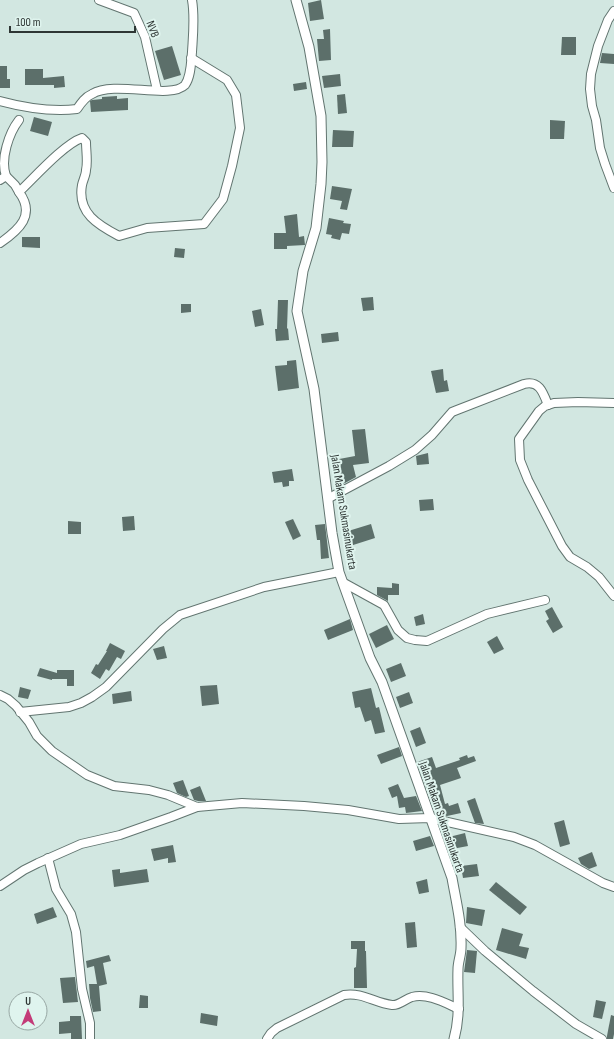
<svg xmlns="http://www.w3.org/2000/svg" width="614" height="1039" font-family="'Sofia Sans Condensed',sans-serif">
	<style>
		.building { fill: #5c6f6a }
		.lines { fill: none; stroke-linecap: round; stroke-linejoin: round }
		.minor-casing { stroke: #627570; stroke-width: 10 }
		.tertiary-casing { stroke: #627570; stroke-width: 11 }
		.minor { stroke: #fff; stroke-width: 8 }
		.tertiary { stroke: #fff; stroke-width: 9 }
		.labels { text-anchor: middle; stroke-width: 4; stroke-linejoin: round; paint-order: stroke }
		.street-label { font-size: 12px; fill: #2e3634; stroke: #dff4ee }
	</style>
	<rect width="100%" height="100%" fill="#d2e7e1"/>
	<!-- building -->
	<g class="building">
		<polygon points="321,0 324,19 310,21 308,3"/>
		<polygon points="330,29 331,60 319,61 317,39 324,39 323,30"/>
		<polygon points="562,37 576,37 576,55 561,55"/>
		<polygon points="172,46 181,75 164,80 155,51"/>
		<polygon points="602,53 614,54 614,64 600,63"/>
		<polygon points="0,66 7,66 7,79 10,79 10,88 0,88"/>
		<polygon points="25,69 43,69 43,78 64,76 65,87 54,88 54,85 25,85"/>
		<polygon points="340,74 341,86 324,88 322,76"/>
		<polygon points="306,82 307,89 294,91 293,84"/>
		<polygon points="345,94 347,113 338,114 337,95"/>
		<polygon points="117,96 117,99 128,98 128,110 91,112 90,101 92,100 102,99 102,97"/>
		<polygon points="34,117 52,122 48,136 30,131"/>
		<polygon points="550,120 565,121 564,139 550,139"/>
		<polygon points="333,130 354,131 353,147 332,147"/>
		<polygon points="332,186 352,189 347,210 340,209 342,201 330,199"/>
		<polygon points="297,214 299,237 304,236 305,245 287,246 287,249 274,249 274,233 286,233 284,216"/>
		<polygon points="329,218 344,221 343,223 351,224 349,234 342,233 340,240 331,238 332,235 326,234"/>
		<polygon points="22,237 40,237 40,248 22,247"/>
		<polygon points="175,248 185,249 184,258 174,257"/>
		<polygon points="373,297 374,310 363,311 361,298"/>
		<polygon points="278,300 288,300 287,329 288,328 289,340 276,341 275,329 277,329"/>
		<polygon points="181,304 191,304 191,312 181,313"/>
		<polygon points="261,309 264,325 255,327 252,311"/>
		<polygon points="338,332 339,341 322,343 321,334"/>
		<polygon points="296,360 299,388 278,391 275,366 287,365 287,361"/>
		<polygon points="443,369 444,381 447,380 449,391 436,393 431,371"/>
		<polygon points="365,429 369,463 353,465 356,477 345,483 339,485 334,460 355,456 352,430"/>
		<polygon points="428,453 429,464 417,465 416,456"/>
		<polygon points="292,469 294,481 289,481 289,486 283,487 282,482 274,483 272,472"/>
		<polygon points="433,499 434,510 420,511 419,500"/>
		<polygon points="134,516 135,530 123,531 122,517"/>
		<polygon points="293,519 301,536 293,540 285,522"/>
		<polygon points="68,521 81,522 81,534 68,534"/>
		<polygon points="325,524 329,558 321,559 320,540 317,540 315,525"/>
		<polygon points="371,524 375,538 350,546 345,532"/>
		<polygon points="392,583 399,584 399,595 388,595 388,601 377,595 377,587 392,588"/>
		<polygon points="552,607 563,627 553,633 546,621 549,619 545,611"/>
		<polygon points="423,614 425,624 416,626 414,617"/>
		<polygon points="350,619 353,630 328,640 324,630"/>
		<polygon points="387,625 394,639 376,648 369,634"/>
		<polygon points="497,636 504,649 494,654 487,642"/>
		<polygon points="110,643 125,651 121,659 117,657 109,671 106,669 100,679 91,673 96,664 98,665 107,651 106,651"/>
		<polygon points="164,646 167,658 157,660 153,649"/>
		<polygon points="401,663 406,676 391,682 386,669"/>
		<polygon points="40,668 57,673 57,670 74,670 74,686 67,686 67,679 52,679 52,680 37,676"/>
		<polygon points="217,685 219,704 202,706 200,686"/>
		<polygon points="20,687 31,690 28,699 18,697"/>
		<polygon points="371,688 376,708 379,707 385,732 375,734 371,720 365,722 360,707 355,708 352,692"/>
		<polygon points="131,691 132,701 113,704 112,694"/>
		<polygon points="409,692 413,703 400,708 396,697"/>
		<polygon points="420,727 426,743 416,747 410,731"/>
		<polygon points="399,747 402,756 381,764 377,755"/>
		<polygon points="467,755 468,758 474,756 476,761 457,768 461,778 440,785 445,804 448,803 449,806 458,803 461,813 447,816 439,814 435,801 431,801 417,762 432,757 436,768 460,760 459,758"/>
		<polygon points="183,780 189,796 186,797 177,793 173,783"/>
		<polygon points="398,784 404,798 416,796 422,811 406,813 405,807 399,808 397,796 392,798 388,788"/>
		<polygon points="200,786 206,801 198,801 194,800 190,790"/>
		<polygon points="475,798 484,824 475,823 467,801"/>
		<polygon points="564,820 570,844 560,847 554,823"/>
		<polygon points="465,833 468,846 452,849 449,837"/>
		<polygon points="430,836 434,846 416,851 413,841"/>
		<polygon points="173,845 176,862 168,863 168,858 154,861 151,849"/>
		<polygon points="592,852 597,866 589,869 581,864 578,858"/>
		<polygon points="477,864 479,876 463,878 461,866"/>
		<polygon points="120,869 120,873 147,869 149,882 114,887 112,870"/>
		<polygon points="427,879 429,892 419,894 416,882"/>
		<polygon points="496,882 527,907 520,915 489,890"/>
		<polygon points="53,907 57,917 37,924 34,914"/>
		<polygon points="467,907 485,910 482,926 466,923"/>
		<polygon points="415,922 417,947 407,948 405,923"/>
		<polygon points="502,928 523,934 519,946 529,948 526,959 496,950"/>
		<polygon points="351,941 365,941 365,951 366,951 367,988 354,988 354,968 356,967 357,949 351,949"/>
		<polygon points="467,950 477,951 475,973 464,972"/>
		<polygon points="109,955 111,961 103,963 107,984 99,986 101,1011 93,1012 90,998 89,984 97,984 94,966 87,968 86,961"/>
		<polygon points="75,977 78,1002 63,1003 60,978"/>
		<polygon points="140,995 148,996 148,1008 139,1008"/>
		<polygon points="596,1000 606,1002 602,1019 593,1017"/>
		<polygon points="201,1013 218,1016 217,1026 200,1023"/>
		<polygon points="611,1015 614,1016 614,1034 613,1039 607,1039 607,1036"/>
		<polygon points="70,1016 81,1016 82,1039 71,1039 71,1033 59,1034 59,1022 70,1021"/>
	</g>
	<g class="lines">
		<!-- minor casing -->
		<g class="minor-casing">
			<g id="minor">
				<polyline points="99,0 134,13 145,37 157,90"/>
				<polyline points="614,11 608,20 598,46 591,74 590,89 592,106 596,120 600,148 605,164 614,188"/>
				<path d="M0,101c26,7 50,11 77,8 4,-6 8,-12 15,-15 23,-14 78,6 93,-9 6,-8 6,-23 7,-33 1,-17 3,-35 0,-52"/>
				<path d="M6,176c-6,-17 3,-43 13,-56"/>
				<polyline points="0,180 6,176 15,185 19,192"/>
				<path d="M0,243c19,-13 36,-28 19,-51 15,-14 45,-48 63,-54l4,4c0,9 2,20 0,28 0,5 -3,10 -4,15 -5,28 16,40 37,51l28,-8 57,-4 19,-25 9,-33 8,-38 -4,-33 -9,-15 -36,-22"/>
				<polyline points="614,403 578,402 554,403 545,406 539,411 519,439 520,460 528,480 562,546 570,557 587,567 599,577 614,596"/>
				<path d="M329,498l60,-32 26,-16 17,-15 20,-23 5,-2 67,-26c15,-4 19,8 24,21"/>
				<polyline points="344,583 384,605 398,630 407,638 415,640 427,641 487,614 545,600"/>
				<polyline points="0,695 8,699 16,706 29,722 37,736 52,751 87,775 114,786 149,790 168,795 197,807 242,803 304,806 348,810 399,819 430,818 514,837 535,845 603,883 614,887"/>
				<polyline points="20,712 69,707 81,703 92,697 106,687 163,629 180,615 264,587 339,572"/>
				<polyline points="48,858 56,889 71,914 76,932 82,989 90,1023 90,1039"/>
				<polyline points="0,886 24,870 38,863 81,844 120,835 171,817 197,807"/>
				<polyline points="460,927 485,951 533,991 576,1024 602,1039"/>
				<path d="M267,1039l4,-6 6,-5 67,-33c18,-3 31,8 48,10 7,1 13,-6 20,-8 16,-4 33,6 47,12"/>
			</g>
		</g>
		<!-- tertiary casing -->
		<g class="tertiary-casing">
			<path id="tertiary" d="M296,0l13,47 12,69 1,46 -1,22 -5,44 -13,43 -6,40 17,78 18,144 7,39 31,86 12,24 70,196c4,23 10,46 9,70 0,7 -3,14 -3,21 -1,25 3,45 -4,70"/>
		</g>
		<!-- minor -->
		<use href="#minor" class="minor"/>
		<!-- tertiary -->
		<use href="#tertiary" class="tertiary"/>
	</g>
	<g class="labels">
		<!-- street labels -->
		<g class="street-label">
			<text transform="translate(153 29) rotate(70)" y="4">NVB</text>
			<text transform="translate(344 512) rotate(81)" y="4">Jalan Makam Sukmasinukarta</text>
			<text transform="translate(442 817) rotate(71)" y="4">Jalan Makam Sukmasinukarta</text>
		</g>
	</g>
	<!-- north arrow -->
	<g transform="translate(28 1011)"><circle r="19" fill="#dff4ee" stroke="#98a8a4"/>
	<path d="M0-3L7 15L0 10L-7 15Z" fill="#c33b78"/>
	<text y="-6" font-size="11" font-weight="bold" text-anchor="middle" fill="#2e3634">U</text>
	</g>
	<!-- scale -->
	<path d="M10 26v6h125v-6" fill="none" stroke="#2e3634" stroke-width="2"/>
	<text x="16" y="26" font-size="12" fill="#2e3634" stroke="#dff4ee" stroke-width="3" paint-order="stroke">100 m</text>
</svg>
